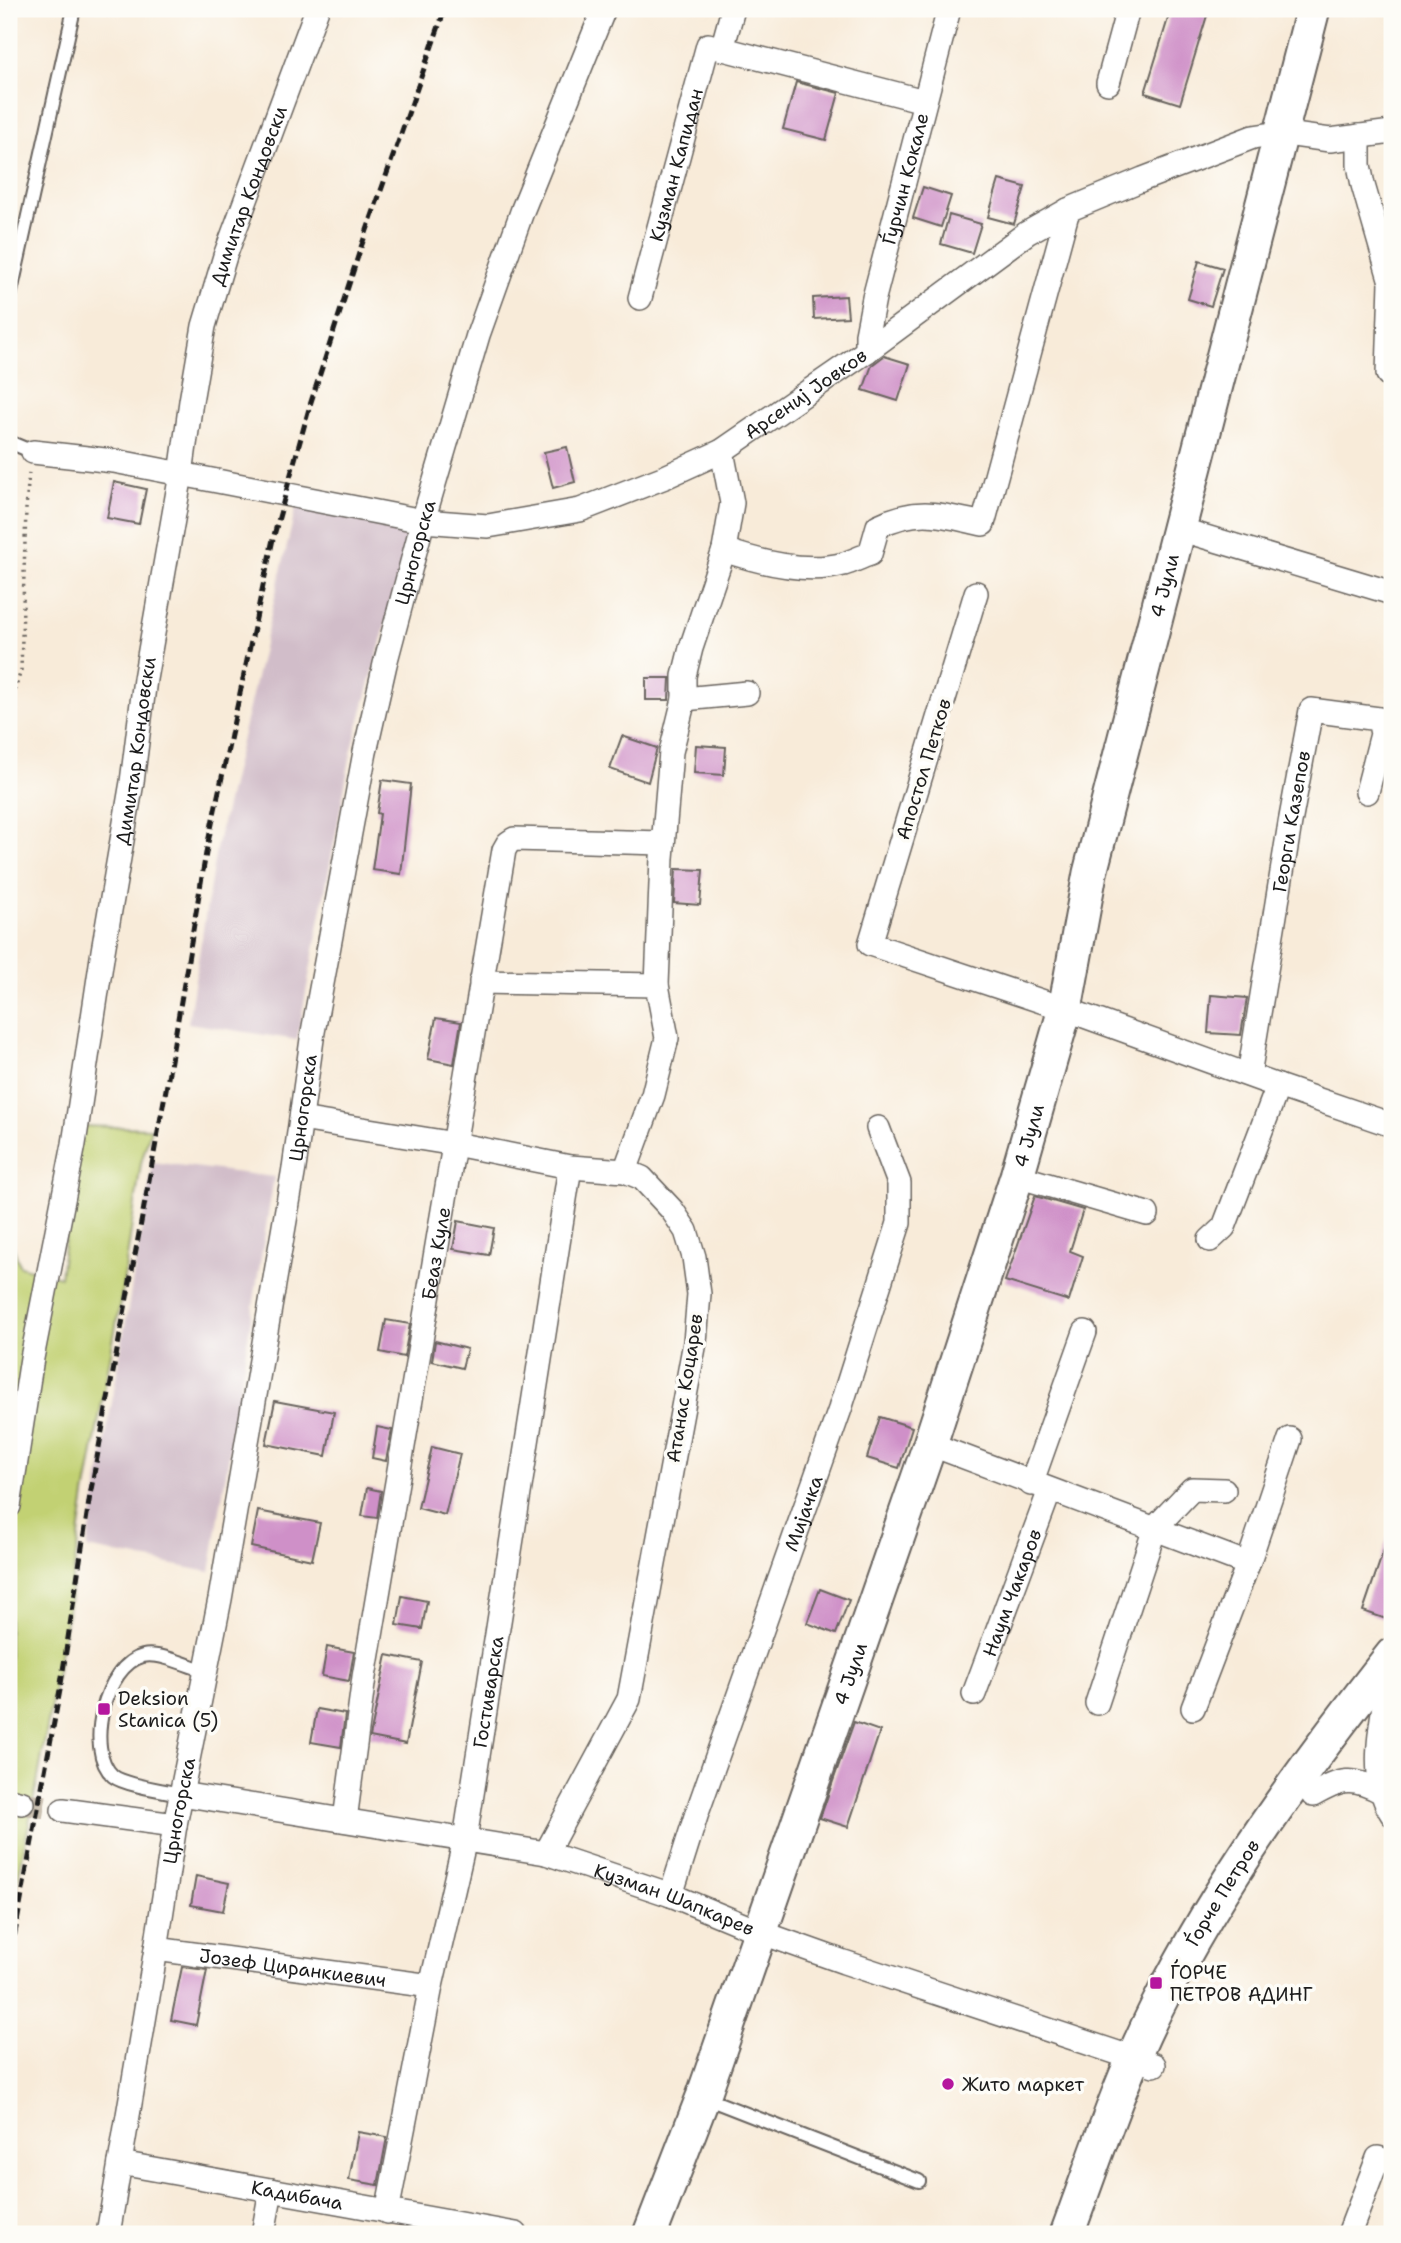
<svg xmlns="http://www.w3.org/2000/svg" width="1401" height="2243" font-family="'Shantell Sans',sans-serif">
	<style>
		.industrial { fill: #d1bdc9 }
		.green { fill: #c2d173; stroke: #6f7648; stroke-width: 2 }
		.building { fill: #cf90c8 }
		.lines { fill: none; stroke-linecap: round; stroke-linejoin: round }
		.street-tunnel { stroke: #ccc2b3; stroke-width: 23; stroke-dasharray: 23 11; stroke-linecap: butt }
		.lane-casing { stroke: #69645e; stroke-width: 16 }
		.street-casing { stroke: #69645e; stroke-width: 26 }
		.secondary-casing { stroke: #69645e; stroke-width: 37 }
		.path { stroke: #69645e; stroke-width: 3.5; stroke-dasharray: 2 5; stroke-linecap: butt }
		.lane { stroke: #fff; stroke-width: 12 }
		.street { stroke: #fff; stroke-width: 23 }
		.secondary { stroke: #fff; stroke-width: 33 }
		.rail { stroke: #1c1c1c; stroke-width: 5; stroke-dasharray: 10 5; stroke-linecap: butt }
		.poi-dot { fill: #b5179e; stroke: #fdfcf7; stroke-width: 2.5 }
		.labels { text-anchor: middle; stroke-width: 7; stroke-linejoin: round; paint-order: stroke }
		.street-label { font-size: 19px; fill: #1c1c1c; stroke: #fdfcf7 }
		.poi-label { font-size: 19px; fill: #1c1c1c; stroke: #fdfcf7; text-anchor: start }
	</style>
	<rect width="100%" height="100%" fill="#fdfcf7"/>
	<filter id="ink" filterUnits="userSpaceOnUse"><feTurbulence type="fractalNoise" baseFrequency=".0143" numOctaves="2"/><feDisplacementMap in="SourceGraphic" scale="14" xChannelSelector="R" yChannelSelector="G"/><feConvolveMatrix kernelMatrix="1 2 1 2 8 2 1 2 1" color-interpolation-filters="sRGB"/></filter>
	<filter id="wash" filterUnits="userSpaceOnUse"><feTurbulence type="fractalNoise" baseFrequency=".00686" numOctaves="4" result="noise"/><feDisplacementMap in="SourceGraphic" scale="28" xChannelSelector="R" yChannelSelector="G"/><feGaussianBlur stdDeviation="1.57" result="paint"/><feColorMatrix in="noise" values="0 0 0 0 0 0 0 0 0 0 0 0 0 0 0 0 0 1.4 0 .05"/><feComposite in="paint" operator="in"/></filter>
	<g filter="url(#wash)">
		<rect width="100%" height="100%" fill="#f8ebd9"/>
		<!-- industrial -->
		<g class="industrial">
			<polygon points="297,503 411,530 351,753 297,1040 188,1023 216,849"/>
			<polygon points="153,1162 274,1177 210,1572 87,1548"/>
		</g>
		<!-- green -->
		<polygon class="green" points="80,1126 151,1128 141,1163 121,1298 85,1495 68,1610 38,1778 9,1924 9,1235 20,1266 60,1277"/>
		<g id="blocks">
			<!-- building -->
			<g class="building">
				<polygon points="1171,9 1209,9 1180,104 1145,93"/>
				<polygon points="796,82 839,93 826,140 783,129"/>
				<polygon points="999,180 1025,187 1014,224 988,217"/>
				<polygon points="923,187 951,196 941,227 913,218"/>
				<polygon points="949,215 981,224 972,253 941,244"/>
				<polygon points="1199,261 1223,268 1211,306 1188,299"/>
				<polygon points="846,296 848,317 814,319 813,298"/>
				<polygon points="884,356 910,364 898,401 863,390 872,365"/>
				<polygon points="567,447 575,482 553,488 544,452"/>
				<polygon points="114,482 146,489 139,524 107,518"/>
				<polygon points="646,678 670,678 669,700 646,700"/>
				<polygon points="622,736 657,748 648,782 610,769"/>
				<polygon points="696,745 726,747 724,775 694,773"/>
				<polygon points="382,780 411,784 401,874 372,870 380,814 377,813"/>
				<polygon points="676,869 703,870 700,905 674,903"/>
				<polygon points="1211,995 1247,998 1241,1035 1208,1033"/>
				<polygon points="436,1018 461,1022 454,1064 428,1059"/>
				<polygon points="1035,1196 1083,1210 1070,1251 1083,1256 1069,1301 1005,1281"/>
				<polygon points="458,1221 494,1228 489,1255 453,1249"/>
				<polygon points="386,1320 410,1324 404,1357 380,1352"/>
				<polygon points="435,1341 467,1349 462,1368 432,1361"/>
				<polygon points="275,1401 334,1412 326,1456 266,1444"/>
				<polygon points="880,1417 912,1427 899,1468 867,1458"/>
				<polygon points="377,1427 392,1430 386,1461 372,1458"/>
				<polygon points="432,1447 460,1454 445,1515 418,1508"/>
				<polygon points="367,1488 381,1491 377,1518 362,1516"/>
				<polygon points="258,1511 320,1523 312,1560 251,1547"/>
				<polygon points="1390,1532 1392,1532 1392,1621 1363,1611"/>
				<polygon points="820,1589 849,1600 836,1634 807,1623"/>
				<polygon points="402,1596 427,1601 422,1629 397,1625"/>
				<polygon points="327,1647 354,1652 349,1681 322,1676"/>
				<polygon points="387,1655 422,1662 406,1744 370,1737"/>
				<polygon points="317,1709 345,1714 341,1747 311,1742"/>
				<polygon points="854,1722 880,1731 848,1827 820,1818"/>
				<polygon points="196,1876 229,1883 223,1911 191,1905"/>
				<polygon points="182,1967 207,1970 196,2025 171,2020"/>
				<polygon points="358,2132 387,2137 378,2185 349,2180"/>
			</g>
		</g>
	</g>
	<g filter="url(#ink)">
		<use href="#blocks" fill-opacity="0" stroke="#69645e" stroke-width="2"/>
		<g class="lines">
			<!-- street-tunnel -->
			<polyline class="street-tunnel" points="22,1803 63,1810"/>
			<!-- lane casing -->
			<g class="lane-casing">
				<g id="lane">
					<polyline points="9,301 74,9"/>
					<polyline points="9,442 33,452"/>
					<path d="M181,1794c-16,-3 -57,-9 -68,-18 -29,-26 -8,-111 30,-120 16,-4 46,10 62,15"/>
					<polyline points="703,2097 919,2181"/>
				</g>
			</g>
			<!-- street casing -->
			<g class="street-casing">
				<g id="street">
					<polyline points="722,49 733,9"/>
					<polyline points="1108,83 1128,9"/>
					<polyline points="1359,136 1359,165 1363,185 1391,282 1388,374"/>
					<path id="s1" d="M640,298l68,-253 216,56"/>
					<path id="s2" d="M867,351v-17l7,-36 75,-289"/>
					<path id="s3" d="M33,452l81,9 309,60 65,5 92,-16 85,-33 57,-26 145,-100 160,-118 41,-23 75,-31 110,-42 26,-4 51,7 62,-8"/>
					<polyline points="1179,529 1392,593"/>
					<path d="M724,550c35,12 83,24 120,14 9,-3 17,-7 26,-10l8,-28c41,-20 64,-11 105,-2l85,-314"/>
					<polyline points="976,593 870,944 1065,1009 1278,1086 1392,1125"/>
					<polyline points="684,699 747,693"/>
					<polyline points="481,982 657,985"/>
					<path id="s4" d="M1249,1075l41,-252 21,-113 68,9 3,15 -15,58"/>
					<polyline points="301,1119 455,1144 570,1167 625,1171 642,1178 672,1210 686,1231 694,1257 699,1294 695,1342 629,1699 546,1853"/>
					<polyline points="625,1171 653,1095 667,1038 657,985 662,858 671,752 684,699 684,676 691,648 724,550 732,503 722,451"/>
					<polyline points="1017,1176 1147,1214"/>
					<polyline points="1210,1240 1224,1227 1278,1086"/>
					<polyline points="930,1444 1248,1564"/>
					<polyline points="1031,1484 1085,1332"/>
					<path id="s5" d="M9,1506l23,-148 42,-214 29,-193 29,-169 13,-103 36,-205 10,-73 13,-75 21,-70 92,-247"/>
					<path id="s6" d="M974,1694l76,-204"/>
					<path d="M1385,1700c-6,35 -14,82 7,114"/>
					<polyline points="1097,1703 1155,1528 1192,1489 1224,1490"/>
					<polyline points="1193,1708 1248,1564 1290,1439"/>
					<path id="s7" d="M181,1794l365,59 125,42 89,37 84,30 310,103"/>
					<path d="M1313,1795c28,-16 39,-19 69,-3"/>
					<polyline points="9,1800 22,1803"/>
					<polyline points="63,1810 175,1825"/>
					<path id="s8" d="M345,1820l19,-143 140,-827 4,-7 6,-4 149,4"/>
					<path id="s9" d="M671,1895l25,-79 144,-407 59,-186v-40l-21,-55"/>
					<path id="s10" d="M156,1949l275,37"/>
					<path id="s11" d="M120,2163l396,71"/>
					<path id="s12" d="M387,2212l44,-226 34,-147 105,-672"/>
					<path id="s13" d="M108,2234l48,-285 19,-124 45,-226 74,-431 19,-136 52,-280 20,-88 38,-143 55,-186 45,-126 81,-200"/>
					<polyline points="263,2234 271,2190"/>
					<polyline points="1349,2234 1378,2158 1392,2163"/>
				</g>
			</g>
			<!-- secondary casing -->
			<g class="secondary-casing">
				<g id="secondary">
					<path id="s14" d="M650,2234l53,-137 227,-653 87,-268 48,-167 25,-136 223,-864"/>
					<path id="s15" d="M1067,2234c28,-75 53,-154 90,-227 65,-129 146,-239 235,-352"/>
				</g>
			</g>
			<!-- path -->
			<polyline class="path" points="9,711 21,670 26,509 29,471"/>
			<!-- lane -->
			<use href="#lane" class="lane"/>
			<!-- street -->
			<use href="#street" class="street"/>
			<!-- secondary -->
			<use href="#secondary" class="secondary"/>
			<!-- rail -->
			<polyline class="rail" points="9,1965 60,1690 90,1495 167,1084 207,847 273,539 310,405 360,250 445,9"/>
		</g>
	</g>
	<!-- markers -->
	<g class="poi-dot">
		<rect x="97" y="1702" width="14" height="14" rx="3.5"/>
		<rect x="1149" y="1976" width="14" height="14" rx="3.5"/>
		<circle cx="948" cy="2084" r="7"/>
	</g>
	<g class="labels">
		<!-- street labels -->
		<g class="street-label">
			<text dy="7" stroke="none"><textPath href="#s1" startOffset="138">Кузман Капидан</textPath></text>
			<text dy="7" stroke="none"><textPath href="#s2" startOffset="177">Ѓурчин Кокале</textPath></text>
			<text dy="7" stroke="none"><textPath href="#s5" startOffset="1334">Димитар Кондовски</textPath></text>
			<text dy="7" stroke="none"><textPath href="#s3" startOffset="810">Арсениј Јовков</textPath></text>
			<text dy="7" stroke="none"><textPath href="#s13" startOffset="1710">Црногорска</textPath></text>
			<text dy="7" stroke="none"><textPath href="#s14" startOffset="1729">4 Јули</textPath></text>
			<text dy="7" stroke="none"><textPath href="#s5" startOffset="766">Димитар Кондовски</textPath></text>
			<text transform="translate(923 769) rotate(-73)" y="7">Апостол Петков</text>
			<text dy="7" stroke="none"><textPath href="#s4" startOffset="257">Георги Казепов</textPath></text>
			<text dy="7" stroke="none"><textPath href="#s13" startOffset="1143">Црногорска</textPath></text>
			<text dy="7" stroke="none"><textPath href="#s14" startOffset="1162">4 Јули</textPath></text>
			<text dy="7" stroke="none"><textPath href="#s8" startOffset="574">Беаз Куле</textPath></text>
			<text transform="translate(684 1388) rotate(-81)" y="7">Атанас Коцарев</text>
			<text dy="7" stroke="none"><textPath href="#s9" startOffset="404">Мијачка</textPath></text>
			<text dy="7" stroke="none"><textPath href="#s6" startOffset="108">Наум Чакаров</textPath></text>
			<text dy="7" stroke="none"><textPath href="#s14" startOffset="595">4 Јули</textPath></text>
			<text dy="7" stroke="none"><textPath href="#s12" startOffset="530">Гостиварска</textPath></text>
			<text dy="7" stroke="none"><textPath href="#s13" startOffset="429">Црногорска</textPath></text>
			<text dy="7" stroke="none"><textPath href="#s15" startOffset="376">Ѓорче Петров</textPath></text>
			<text dy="7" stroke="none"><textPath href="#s7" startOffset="506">Кузман Шапкарев</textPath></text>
			<text dy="7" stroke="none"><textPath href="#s10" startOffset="138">Јозеф Циранкиевич</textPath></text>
			<text dy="7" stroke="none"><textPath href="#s11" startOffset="180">Кадибача</textPath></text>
		</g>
		<!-- poi labels -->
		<g class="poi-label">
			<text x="118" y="1705">Deksion<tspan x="118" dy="22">Stanica (5)</tspan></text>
			<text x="1170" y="1979">ЃОРЧЕ<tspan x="1170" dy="22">ПЕТРОВ АДИНГ</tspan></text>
			<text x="962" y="2091">Жито маркет</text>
		</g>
	</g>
	<!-- margin -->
	<rect width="1401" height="2243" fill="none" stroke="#fdfcf7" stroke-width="35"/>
</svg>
